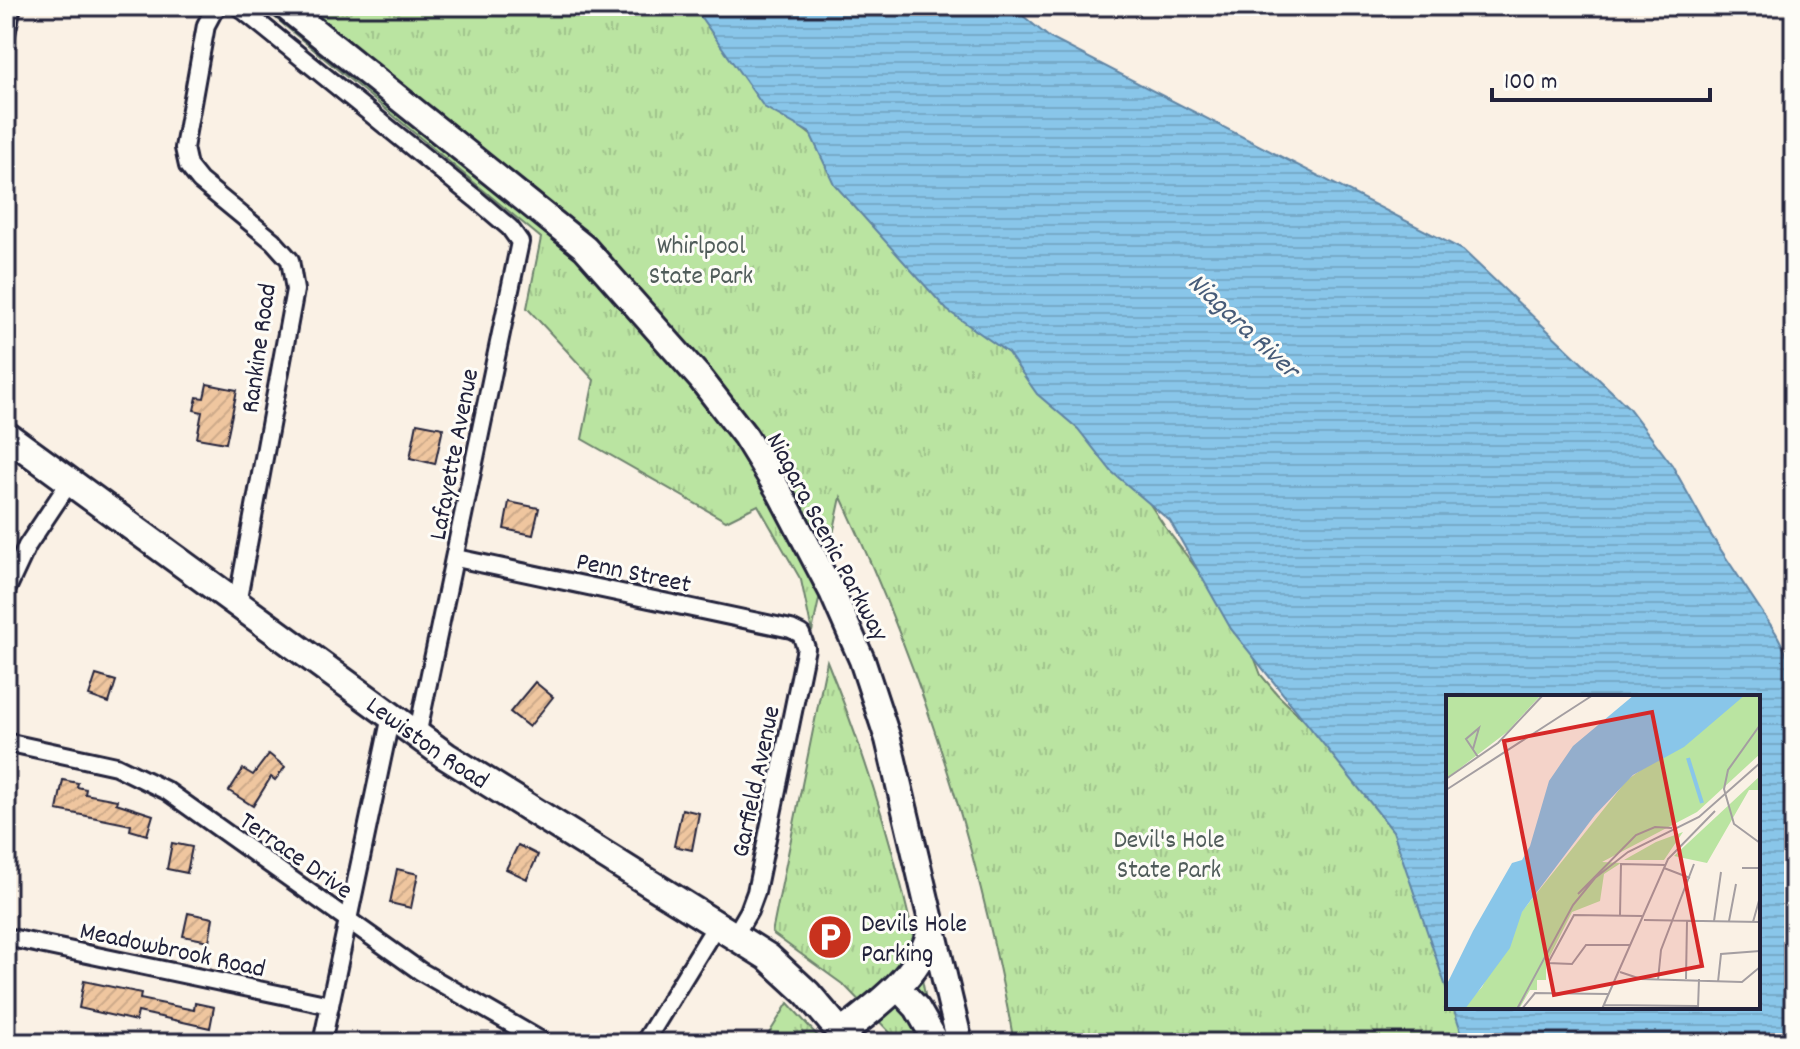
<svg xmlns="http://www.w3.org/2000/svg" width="1800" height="1049" font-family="Dekko,sans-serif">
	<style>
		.grass { fill: url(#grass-tufts); stroke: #6e836e; stroke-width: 2 }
		.water { fill: url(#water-rules); stroke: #6084a3; stroke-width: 2 }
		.building { fill: url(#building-hatch); stroke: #22223b; stroke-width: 2 }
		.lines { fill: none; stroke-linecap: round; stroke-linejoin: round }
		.minor-casing { stroke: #22223b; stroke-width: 22 }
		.secondary-casing { stroke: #22223b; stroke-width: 30 }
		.primary-casing { stroke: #22223b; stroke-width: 32 }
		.minor { stroke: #fdfcf7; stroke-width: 16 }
		.secondary { stroke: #fdfcf7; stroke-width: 24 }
		.primary { stroke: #fdfcf7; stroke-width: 26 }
		.labels { text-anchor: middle; stroke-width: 6; stroke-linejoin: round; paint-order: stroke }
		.park-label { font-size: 26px; fill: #505c5a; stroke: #fdfcf7 }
		.street-label { font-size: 26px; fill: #22223b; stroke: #fdfcf7 }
		.poi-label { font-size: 26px; fill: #22223b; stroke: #fdfcf7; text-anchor: start }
		.water-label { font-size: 28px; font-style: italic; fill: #465b78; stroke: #fdfcf7 }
		.inset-river { fill: none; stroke: #89c6e9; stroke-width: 4 }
		.inset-road { fill: none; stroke: #a49ea1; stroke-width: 2 }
		.view { fill: #d62828; fill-opacity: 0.15; stroke: #d62828; stroke-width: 4 }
		.inset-edge { fill: none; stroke: #22223b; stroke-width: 4 }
	</style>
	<defs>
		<pattern id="grass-tufts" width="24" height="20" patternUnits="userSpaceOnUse" patternTransform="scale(2)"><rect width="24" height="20" fill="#bae4a1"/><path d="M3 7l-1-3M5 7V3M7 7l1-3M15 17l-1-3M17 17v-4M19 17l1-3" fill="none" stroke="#a0c38c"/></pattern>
		<pattern id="water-rules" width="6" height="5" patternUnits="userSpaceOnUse" patternTransform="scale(2)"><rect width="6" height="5" fill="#89c6e9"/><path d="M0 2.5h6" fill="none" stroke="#76aac9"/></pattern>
		<pattern id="building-hatch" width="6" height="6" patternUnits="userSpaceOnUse" patternTransform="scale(2)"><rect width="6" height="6" fill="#efc69f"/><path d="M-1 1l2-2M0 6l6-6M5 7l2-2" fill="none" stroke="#cdaa8a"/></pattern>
	</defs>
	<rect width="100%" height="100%" fill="#faf1e5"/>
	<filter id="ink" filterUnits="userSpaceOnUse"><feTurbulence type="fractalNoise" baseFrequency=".0125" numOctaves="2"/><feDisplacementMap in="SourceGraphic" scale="16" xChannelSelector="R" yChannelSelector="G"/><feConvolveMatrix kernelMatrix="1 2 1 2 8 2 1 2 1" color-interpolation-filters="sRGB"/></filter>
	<g filter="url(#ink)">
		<!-- grass -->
		<g class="grass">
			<path d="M261,6h437l76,100 52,41 314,342 25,38 80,106 16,42 16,19 93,90 78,150v73h26l11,36h-471c-34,-191 -91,-371 -173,-546l-29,135 -11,-52 -43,-75 -32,16 -144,-82 12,-59 -67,-72 14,-70z"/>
			<path d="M827,661c51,124 86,250 106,382h-33l-55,-57 -73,-53z"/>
			<polygon points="788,1003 824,1043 763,1043"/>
		</g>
		<!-- water -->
		<polygon class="water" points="693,6 1011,6 1050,38 1463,250 1628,407 1672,465 1711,535 1776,633 1794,668 1794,1043 1465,1043 1453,1007 1758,1007 1758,697 1448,697 1448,993 1393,831 1231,629 1170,521 1112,472 1078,429 1037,394 1008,353 947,310 834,184 810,133 764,107"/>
		<!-- building -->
		<g class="building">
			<polygon points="207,384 237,390 226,443 197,438 202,412 194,410 197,397 204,398"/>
			<polygon points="417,423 443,428 435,464 410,458"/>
			<polygon points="509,502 539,508 533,535 504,529"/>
			<polygon points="96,675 116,681 109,703 89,696"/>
			<polygon points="535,682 553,697 529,727 510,712"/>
			<polygon points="269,754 285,767 275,780 271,777 253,806 229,791 243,769 253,775"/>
			<polygon points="63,780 78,783 77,787 86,789 85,794 117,800 116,803 153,815 147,835 130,830 131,825 57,810"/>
			<polygon points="682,809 699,813 692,850 674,846"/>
			<polygon points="172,843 192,847 187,873 167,869"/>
			<polygon points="518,845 538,855 527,879 506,869"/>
			<polygon points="397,869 418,874 411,908 390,903"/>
			<polygon points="188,913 213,918 209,941 183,936"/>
			<polygon points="84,981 141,993 140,999 194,1010 195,1003 214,1007 210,1028 138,1012 136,1021 79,1008"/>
		</g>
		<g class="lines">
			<!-- minor casing -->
			<g class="minor-casing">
				<g id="minor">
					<polyline points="220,6 214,10 206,25 184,148 188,166 200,181 273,241 290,260 295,290 237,604"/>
					<polyline points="238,6 476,199 510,228 520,242 417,736"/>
					<polyline points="6,34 12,6"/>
					<polyline points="456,558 791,629 801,634 806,648 756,892 749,911 735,935"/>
					<polyline points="6,591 27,546 69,483"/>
					<polyline points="6,742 116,766 167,791 420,971 545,1043"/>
					<polyline points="6,937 330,1005"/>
					<polyline points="322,1043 391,716"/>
					<polyline points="644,1043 717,924"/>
				</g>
			</g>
			<!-- secondary casing -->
			<g class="secondary-casing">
				<g id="secondary">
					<polyline points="284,6 585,248 700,378 745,436 780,493 832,592 862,660 888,739 960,1043"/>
					<polyline points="897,987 917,1008 937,1043"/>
				</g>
			</g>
			<!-- primary casing -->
			<g class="primary-casing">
				<g id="primary">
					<path id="s1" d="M6,435l440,321 322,201 39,36 43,50"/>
					<path d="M842,1033c36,-29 81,-59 90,-107"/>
				</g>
			</g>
			<!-- minor -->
			<use href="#minor" class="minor"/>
			<!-- secondary -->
			<use href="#secondary" class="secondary"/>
			<!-- primary -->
			<use href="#primary" class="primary"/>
		</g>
	</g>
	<!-- icons -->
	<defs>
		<g id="parking-disc" transform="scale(2.3)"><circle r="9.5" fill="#c8321e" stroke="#fdfcf7"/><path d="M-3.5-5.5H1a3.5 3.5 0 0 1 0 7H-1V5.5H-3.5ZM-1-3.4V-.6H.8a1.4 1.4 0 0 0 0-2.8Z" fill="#fff"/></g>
	</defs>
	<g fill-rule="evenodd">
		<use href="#parking-disc" x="830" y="937"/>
	</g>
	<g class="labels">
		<!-- park labels -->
		<g class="park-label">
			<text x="701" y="253">Whirlpool<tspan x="701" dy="30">State Park</tspan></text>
			<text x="1169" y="847">Devil's Hole<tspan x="1169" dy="30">State Park</tspan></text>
		</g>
		<!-- street labels -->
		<g class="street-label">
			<text transform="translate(257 348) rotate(-82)" y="9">Rankine Road</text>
			<text transform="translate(452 454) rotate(-79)" y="9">Lafayette Avenue</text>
			<text transform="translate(829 536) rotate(62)" y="9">Niagara Scenic Parkway</text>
			<text transform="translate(634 571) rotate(12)" y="9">Penn Street</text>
			<text dy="9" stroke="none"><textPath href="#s1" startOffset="522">Lewiston Road</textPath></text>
			<text transform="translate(754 781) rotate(-78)" y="9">Garfield Avenue</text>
			<text transform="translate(297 854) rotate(35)" y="9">Terrace Drive</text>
			<text transform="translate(173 948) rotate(12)" y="9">Meadowbrook Road</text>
		</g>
		<!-- poi labels -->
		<g class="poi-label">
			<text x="861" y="931">Devils Hole<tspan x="861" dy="30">Parking</tspan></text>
		</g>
		<!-- water labels -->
		<g class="water-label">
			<text transform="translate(1245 324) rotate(43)" y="10">Niagara River</text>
		</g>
	</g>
	<!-- overview -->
	<g transform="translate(1446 695)">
		<rect width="314" height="314" fill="#faf1e5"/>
		<path d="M0,0h95l-34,37 -61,47zM299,0h15v59l-63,58 -95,50 19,1 -17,11 -4,27 -28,11 -26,52v16h-9v10h-7l-11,19h-57l20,-22 38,-73 107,-134zM314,81v14h-11l-42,73 -33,-7zM237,137l-19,28h-40l32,-18z" fill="#bae4a1"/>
		<path d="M188,0h111l-61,52 -51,28 -38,40 -73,97 -12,36 -33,45 -12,16h-19v-23l27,-55 39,-68 10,-3 8,-14 19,-65 24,-35z" fill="#89c6e9"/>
		<path class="inset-river" d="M242,63l14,45"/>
		<path class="inset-road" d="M314,30l-32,45 -4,19 10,35 26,19M27,54l6,-21 -13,11 12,18M0,84l52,-36 45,-48M0,95l147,-95M218,173l26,10M296,173h17l1,14M132,199l58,-59 19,-8 17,1M174,220l1,-51 44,1M198,225l116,2M268,226l7,-49M283,226l7,-37M307,227l7,-25M185,250h-45l-14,19 -24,-1 26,-48 68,1M174,277l21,7 101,3 18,-15M240,284l1,-58M212,285l3,-30 33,-86M272,287l3,-28 39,-3M158,310l94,1M252,313l1,-29M71,314l56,-104 22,-27 33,-26 71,-35 61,-54M76,314l13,-16 73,1M156,314l66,-150 47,-48"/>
		<path class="view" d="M206,17l50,254 -148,29 -50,-254z"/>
		<rect width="314" height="314" class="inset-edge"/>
	</g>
	<!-- margin -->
	<rect width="1800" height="1049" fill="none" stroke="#fdfcf7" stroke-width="32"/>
	<rect x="16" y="16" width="1768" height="1017" fill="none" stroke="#22223b" stroke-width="3" filter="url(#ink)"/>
	<!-- scale -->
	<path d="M1492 88v12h218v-12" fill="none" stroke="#22223b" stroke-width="4"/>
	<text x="1504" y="88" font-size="24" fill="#22223b" stroke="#fdfcf7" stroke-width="6" paint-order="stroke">100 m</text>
</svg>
